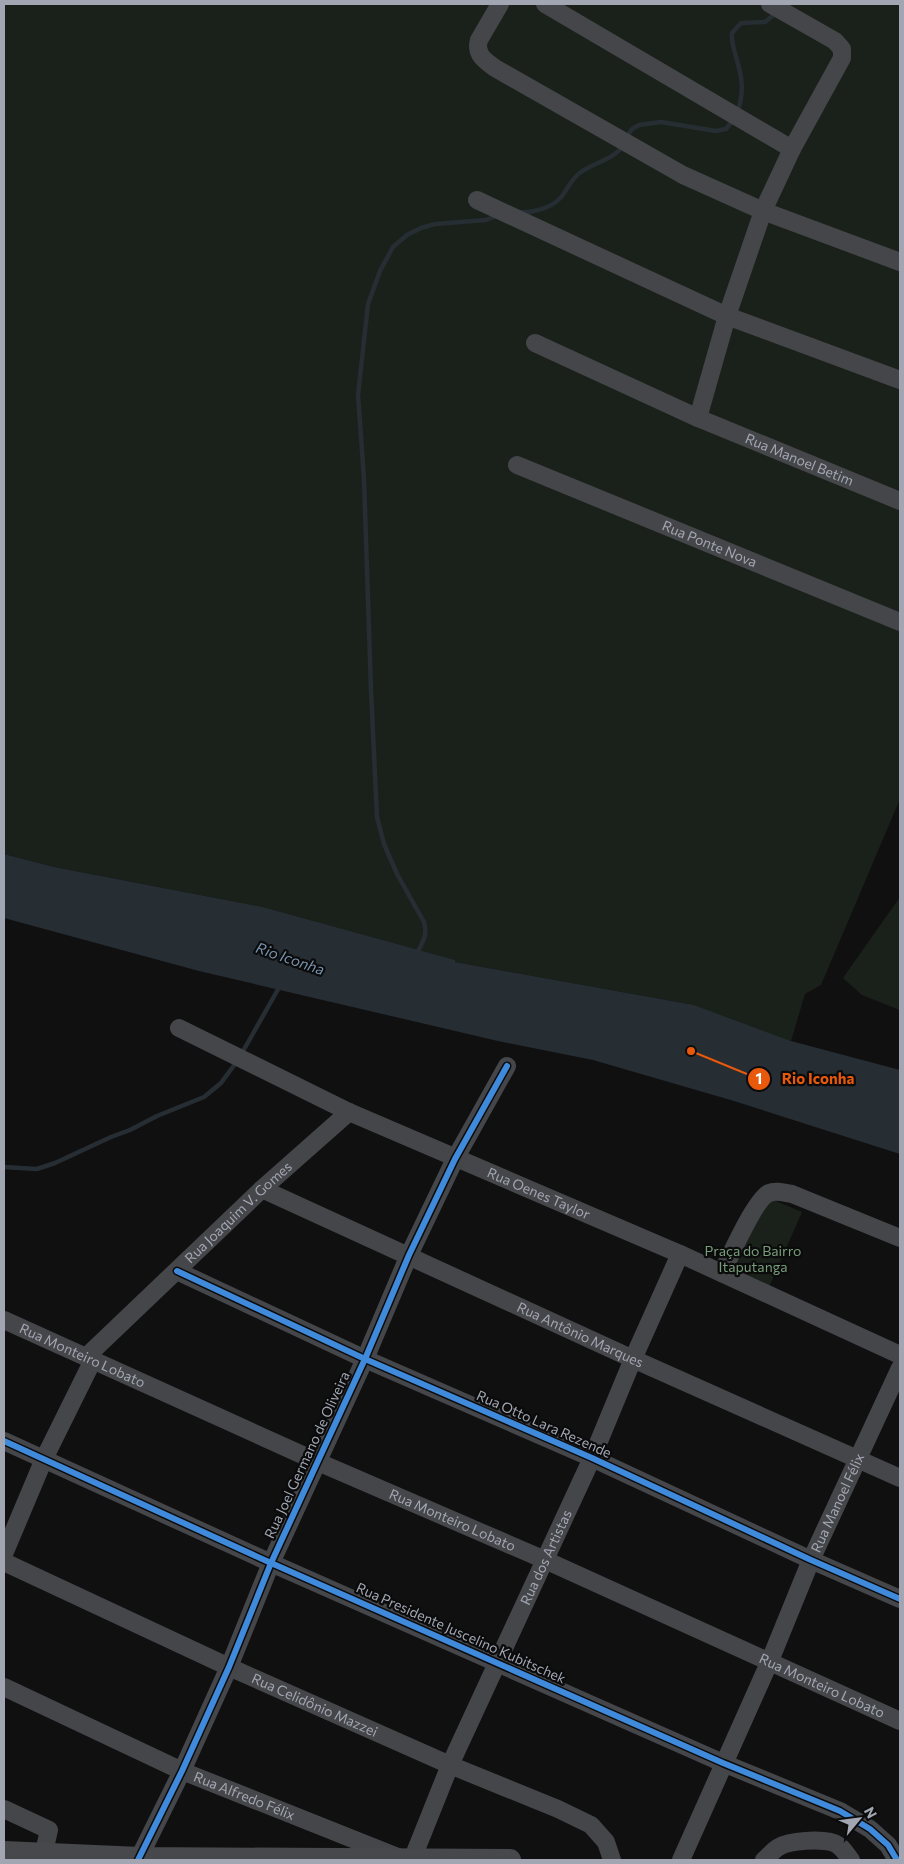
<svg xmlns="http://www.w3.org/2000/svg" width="904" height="1864" font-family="Commissioner,sans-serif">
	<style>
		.green { fill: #1a211b }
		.water { fill: #262d33 }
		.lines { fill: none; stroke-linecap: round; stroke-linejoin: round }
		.stream { stroke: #262d33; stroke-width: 4.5 }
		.minor { stroke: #454649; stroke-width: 18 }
		.major { stroke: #47484b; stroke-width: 22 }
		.cycleway-casing { stroke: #0b0b0c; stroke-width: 9 }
		.cycleway { stroke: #408adc; stroke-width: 6 }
		.labels { text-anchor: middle; stroke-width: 4.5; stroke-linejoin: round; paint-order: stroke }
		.street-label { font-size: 14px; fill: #a1a6b2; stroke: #0b0b0c }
		.park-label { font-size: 14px; fill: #789d7b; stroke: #0b0b0c }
		.water-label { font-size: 15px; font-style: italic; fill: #7793ae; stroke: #0b0b0c }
		.leader { fill: none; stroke: #e8590c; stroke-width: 2 }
		.callout-dot { fill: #e8590c; stroke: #0b0b0c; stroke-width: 2 }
		.mark-label { font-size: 15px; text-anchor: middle; font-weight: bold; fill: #fff }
		.callout-label { font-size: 15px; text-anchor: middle; font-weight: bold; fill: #e8590c; stroke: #0b0b0c; stroke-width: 4.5; stroke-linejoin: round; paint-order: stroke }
	</style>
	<rect width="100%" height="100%" fill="#101011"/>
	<!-- green -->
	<g class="green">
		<polygon points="4,4 900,4 900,799 821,985 805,994 791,1041 694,1005 455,962 454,960 263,907 54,867 4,854"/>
		<polygon points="900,897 900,1010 862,995 843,978"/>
		<polygon points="759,1194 802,1212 766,1294 715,1274"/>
	</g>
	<!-- water -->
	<polygon class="water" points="4,854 54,867 263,907 455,960 455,962 694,1005 791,1041 900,1070 900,1154 734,1101 593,1060 498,1041 199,971 4,918"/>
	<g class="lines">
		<!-- stream -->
		<g class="stream">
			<path d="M737,112c8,-19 5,-36 -1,-55 -2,-8 -5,-16 -4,-24l9,-10 24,-1 11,-9"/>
			<polyline points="626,138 632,129 639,125 661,122 716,131 726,129 734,119"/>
			<path d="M519,212c14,1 34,-4 43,-16 6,-8 10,-18 19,-24 14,-10 32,-12 43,-27"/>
			<path d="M416,955c6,-12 12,-19 8,-33l-27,-48 -13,-30 -7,-27 -6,-127 -7,-211 -6,-84 10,-91 12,-33 13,-24 14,-12 14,-7 14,-4 51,-4 13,-5"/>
			<polyline points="242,1053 281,984"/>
			<polyline points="4,1167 37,1169 55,1163 111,1137 130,1130 157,1116 204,1097 221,1083 238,1060"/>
		</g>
		<!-- minor -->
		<g class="minor">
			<path d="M500,4l-21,36c-4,14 5,20 16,28l188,107 80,36 137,51"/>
			<polyline points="545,4 792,149"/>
			<polyline points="477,200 727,316 900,380"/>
			<path id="s1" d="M535,343l163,75 202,83"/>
			<polyline points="698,418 727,316 763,211 792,149 842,58 842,49 835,41 770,4"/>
			<path id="s2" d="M517,465l383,157"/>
			<path id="s3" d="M179,1028l170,84 331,142 220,101"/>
			<path id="s4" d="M262,1189l371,170 267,119"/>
			<polyline points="177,1271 365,1359 592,1458 811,1560 900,1599"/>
			<path d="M722,1273c7,-15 34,-75 47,-80 7,-3 16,0 23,1l108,44"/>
			<path id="s5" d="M4,1320l314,142 227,98 355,161"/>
			<path id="s6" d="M86,1357l176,-168 87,-77"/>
			<polyline points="4,1441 271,1563 723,1763 840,1811 870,1829 888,1845 897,1860"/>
			<polyline points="4,1554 44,1459 93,1360"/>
			<path id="s7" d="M4,1562l225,105 221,98 108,44 33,16 15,17 6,18"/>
			<path id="s8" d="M4,1687l178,84 216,86"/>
			<polyline points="4,1809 49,1830 44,1852"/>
			<polyline points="138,1860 182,1771 229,1667 271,1563 365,1359 409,1255 455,1159 507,1066"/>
			<path id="s9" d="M412,1860l38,-95 142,-307 41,-99 47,-105"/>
			<path id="s10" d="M681,1860l88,-197 42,-103 89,-192"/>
			<path d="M764,1860c5,-4 9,-10 15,-13 11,-7 42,-8 55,-4 8,3 12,11 17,17"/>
		</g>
		<!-- major -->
		<polyline class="major" points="4,1852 140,1858 510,1860"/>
		<!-- cycleway casing -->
		<g class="cycleway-casing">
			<g id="cycleway">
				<polyline points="177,1271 365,1359 592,1458 811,1560 900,1599"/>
				<polyline points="4,1441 271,1563 723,1763 840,1811 870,1829 888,1845 897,1860"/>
				<polyline points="138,1860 182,1771 229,1667 271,1563 365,1359 409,1255 455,1159 507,1066"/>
			</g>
		</g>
		<!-- cycleway -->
		<use href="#cycleway" class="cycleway"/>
	</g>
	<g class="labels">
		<!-- street labels -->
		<g class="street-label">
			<text dy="5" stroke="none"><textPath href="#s1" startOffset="289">Rua Manoel Betim</textPath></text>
			<text dy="5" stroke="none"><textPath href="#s2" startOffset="208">Rua Ponte Nova</textPath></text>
			<text dy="5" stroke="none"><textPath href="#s3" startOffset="396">Rua Oenes Taylor</textPath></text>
			<text dy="5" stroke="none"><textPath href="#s6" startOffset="210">Rua Joaquim V. Gomes</textPath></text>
			<text dy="5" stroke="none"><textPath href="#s4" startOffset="350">Rua Antônio Marques</textPath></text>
			<text dy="5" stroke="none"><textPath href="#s5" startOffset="86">Rua Monteiro Lobato</textPath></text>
			<text transform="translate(544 1424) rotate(24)" y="5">Rua Otto Lara Rezende</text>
			<text transform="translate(307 1455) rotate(-65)" y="5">Rua Joel Germano de Oliveira</text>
			<text dy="5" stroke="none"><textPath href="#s10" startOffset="390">Rua Manoel Félix</textPath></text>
			<text dy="5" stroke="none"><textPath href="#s5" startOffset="491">Rua Monteiro Lobato</textPath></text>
			<text dy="5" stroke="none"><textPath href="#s9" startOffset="331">Rua dos Artistas</textPath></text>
			<text transform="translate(461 1633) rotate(24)" y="5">Rua Presidente Juscelino Kubitschek</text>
			<text dy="5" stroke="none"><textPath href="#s5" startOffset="896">Rua Monteiro Lobato</textPath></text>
			<text dy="5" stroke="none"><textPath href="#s7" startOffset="342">Rua Celidônio Mazzei</textPath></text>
			<text dy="5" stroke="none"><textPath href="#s8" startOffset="264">Rua Alfredo Félix</textPath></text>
		</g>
		<!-- park labels -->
		<g class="park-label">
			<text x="753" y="1256">Praça do Bairro<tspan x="753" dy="16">Itaputanga</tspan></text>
		</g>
		<!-- water labels -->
		<g class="water-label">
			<text transform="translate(290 959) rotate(19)" y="5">Rio Iconha</text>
		</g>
	</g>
	<!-- callouts -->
	<path class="leader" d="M691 1051L759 1079"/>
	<g class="callout-dot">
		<circle cx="691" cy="1051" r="5"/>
		<circle cx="759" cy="1079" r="12"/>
	</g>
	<g class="mark-label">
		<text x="759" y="1084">1</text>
	</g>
	<g class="callout-label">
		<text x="818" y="1084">Rio Iconha</text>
	</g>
	<!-- border -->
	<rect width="904" height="1864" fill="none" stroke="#a1a6b2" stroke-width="10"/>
	<!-- north arrow -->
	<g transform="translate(859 1819) rotate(61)" stroke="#0b0b0c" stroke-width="4" paint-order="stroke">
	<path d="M0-4L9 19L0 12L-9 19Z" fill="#a1a6b2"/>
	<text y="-8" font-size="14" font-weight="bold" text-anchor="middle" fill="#a1a6b2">N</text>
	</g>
</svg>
